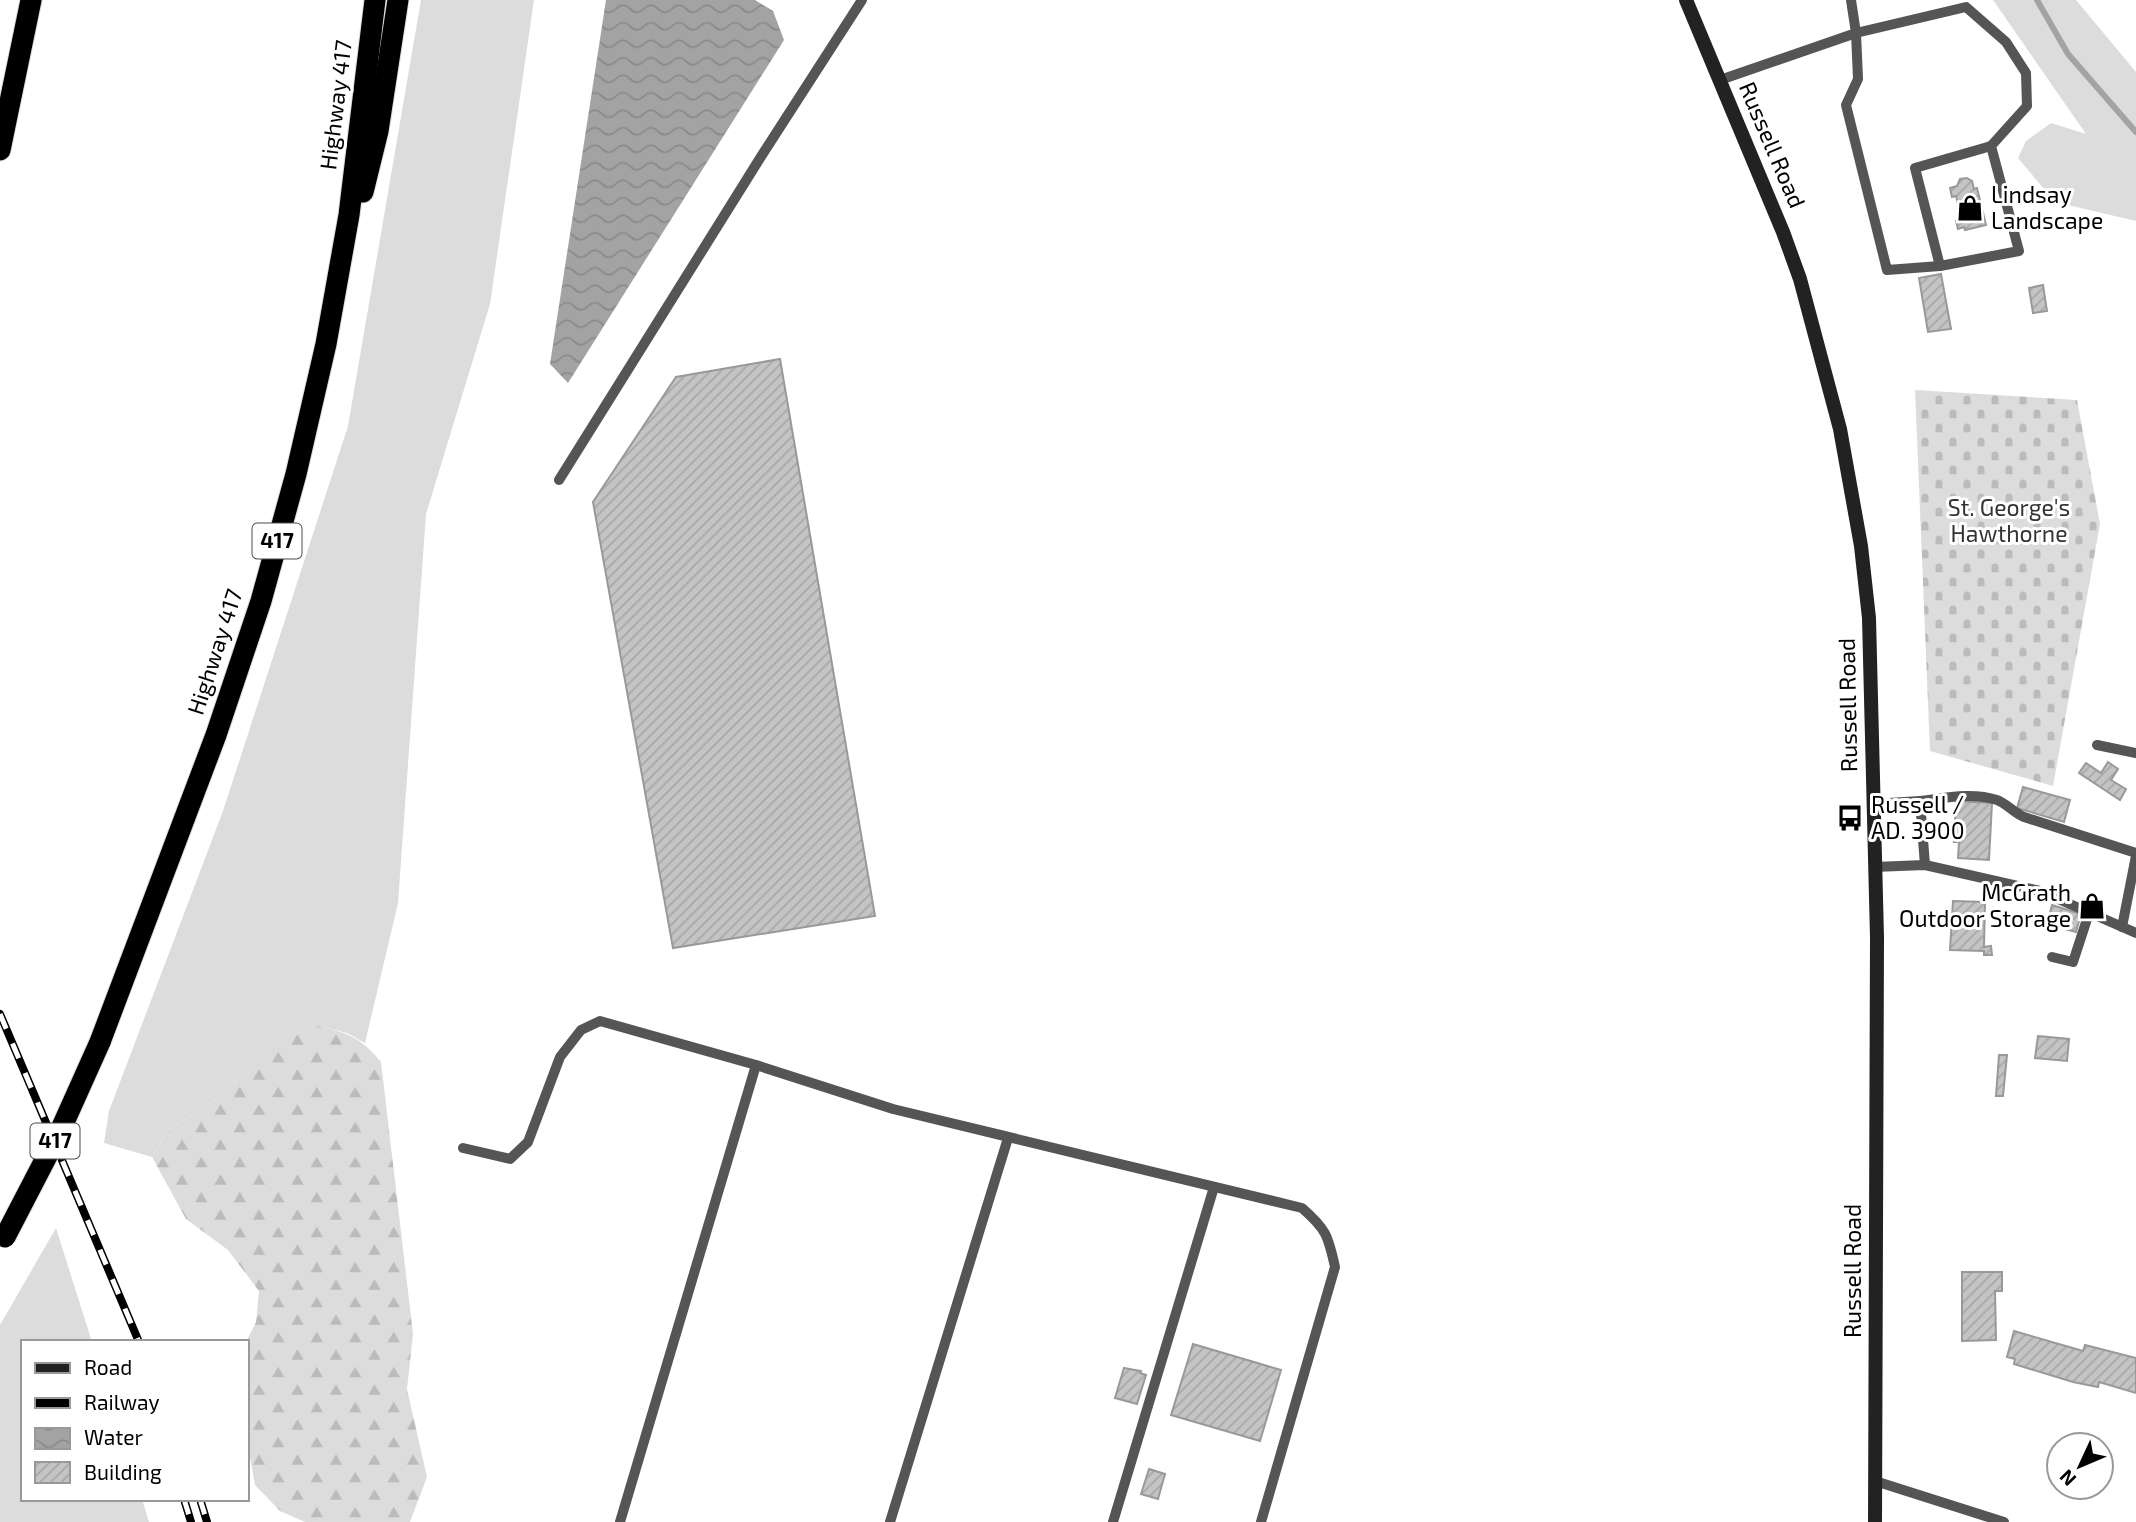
<svg xmlns="http://www.w3.org/2000/svg" width="2136" height="1522" font-family="'Exo 2',sans-serif">
	<style>
		.grass { fill: #dcdcdc }
		.forest { fill: url(#forest-firs) }
		.cemetery { fill: url(#cemetery-stones) }
		.water { fill: url(#water-waves) }
		.lines { fill: none; stroke-linecap: round; stroke-linejoin: round }
		.stream { stroke: #a3a3a3; stroke-width: 6 }
		.building { fill: url(#building-hatch); stroke: #999; stroke-width: 2 }
		.motorway-casing { stroke: #dbdbdb; stroke-width: 23 }
		.service { stroke: #555; stroke-width: 10 }
		.secondary { stroke: #222; stroke-width: 14 }
		.motorway { stroke: #000; stroke-width: 21 }
		.rail-casing { stroke: #000; stroke-width: 8 }
		.rail { stroke: #fff; stroke-width: 5; stroke-dasharray: 16; stroke-linecap: butt }
		.motorway-bridge-casing { stroke: #dbdbdb; stroke-width: 23; stroke-linecap: butt }
		.motorway-bridge { stroke: #000; stroke-width: 21 }
		.labels { text-anchor: middle; stroke-width: 6; stroke-linejoin: round; paint-order: stroke }
		.shield { fill: #fff; stroke: #4c4c4c; stroke-width: 2 }
		.shield-label { font-size: 21px; font-weight: bold; fill: #000 }
		.street-label { font-size: 23px; fill: #000; stroke: #fff }
		.poi-label { font-size: 23px; fill: #000; stroke: #fff; text-anchor: start }
		.park-label { font-size: 23px; fill: #333; stroke: #fff }
	</style>
	<defs>
		<pattern id="forest-firs" width="22" height="20" patternUnits="userSpaceOnUse" patternTransform="scale(1.75)"><rect width="22" height="20" fill="#dcdcdc"/><path d="M5 1l3.5 6h-7zM16 11l3.5 6h-7z" fill="#bbb"/></pattern>
		<pattern id="cemetery-stones" width="16" height="16" patternUnits="userSpaceOnUse" patternTransform="scale(1.75)"><rect width="16" height="16" fill="#dcdcdc"/><path d="M2 7V4a2 2 0 0 1 4 0v3zM10 15v-3a2 2 0 0 1 4 0v3z" fill="#bbb"/></pattern>
		<pattern id="water-waves" width="16" height="10" patternUnits="userSpaceOnUse" patternTransform="scale(1.75)"><rect width="16" height="10" fill="#a3a3a3"/><path d="M0 5q4-4 8 0t8 0" fill="none" stroke="#8b8b8b"/></pattern>
		<pattern id="building-hatch" width="6" height="6" patternUnits="userSpaceOnUse" patternTransform="scale(1.75)"><rect width="6" height="6" fill="#c4c4c4"/><path d="M-1 1l2-2M0 6l6-6M5 7l2-2" fill="none" stroke="#a7a7a7"/></pattern>
	</defs>
	<rect width="100%" height="100%" fill="#fff"/>
	<!-- grass -->
	<g class="grass">
		<polygon points="421,0 534,0 490,304 426,514 398,903 365,1043 347,1033 319,1026 283,1038 214,1101 169,1129 152,1157 104,1143 109,1111 223,811 348,426"/>
		<polygon points="1993,0 2076,0 2136,72 2136,221 2055,202 2018,158 2026,141 2051,123 2086,134"/>
		<polygon points="56,1228 92,1342 23,1342 23,1499 142,1499 149,1522 0,1522 0,1325"/>
	</g>
	<!-- forest -->
	<path class="forest" d="M319,1026c31,8 41,11 62,36l32,272 -6,55 20,88 -17,45h-105l-25,-11 -25,-26 -8,-44 -1,-99 10,-20 3,-31 -31,-41 -42,-31 -34,-62 17,-28 45,-28 68,-63z"/>
	<!-- cemetery -->
	<polygon class="cemetery" points="1915,390 2077,400 2100,524 2053,786 1930,751"/>
	<!-- water -->
	<polygon class="water" points="606,0 755,0 773,11 784,40 568,383 550,364"/>
	<g class="lines">
		<!-- stream -->
		<polyline class="stream" points="2037,0 2068,54 2136,132"/>
	</g>
	<!-- building -->
	<g class="building">
		<polygon points="1967,178 1972,181 1974,189 1977,188 1986,225 1965,230 1964,227 1958,229 1956,221 1962,219 1956,196 1952,197 1950,188 1957,186 1960,179"/>
		<polygon points="1941,274 1951,329 1928,332 1919,278"/>
		<polygon points="2043,285 2047,311 2033,313 2029,288"/>
		<polygon points="780,359 875,916 673,948 593,502 676,377"/>
		<polygon points="2108,762 2118,769 2111,780 2126,789 2120,800 2079,773 2086,763 2101,773"/>
		<polygon points="2023,787 2070,800 2064,822 2017,808"/>
		<polygon points="1956,801 1992,803 1989,860 1958,858 1959,842 1954,842"/>
		<polygon points="1953,901 1985,902 1984,947 1991,946 1992,955 1984,955 1984,951 1950,950"/>
		<polygon points="2052,905 2081,914 2076,932 2047,924"/>
		<polygon points="2038,1036 2069,1039 2067,1061 2035,1058"/>
		<polygon points="1999,1055 2007,1055 2003,1096 1996,1096"/>
		<polygon points="1962,1272 2002,1272 2002,1291 1995,1291 1996,1340 1962,1341"/>
		<polygon points="2014,1331 2083,1351 2085,1345 2136,1358 2136,1393 2099,1382 2098,1387 2073,1382 2014,1364 2015,1359 2007,1357"/>
		<polygon points="1193,1344 1281,1370 1260,1441 1171,1415"/>
		<polygon points="1124,1368 1141,1371 1140,1373 1146,1375 1137,1404 1115,1398"/>
		<polygon points="1149,1469 1165,1474 1158,1499 1141,1494"/>
	</g>
	<g class="lines">
		<!-- motorway casing -->
		<g class="motorway-casing">
			<g id="motorway">
				<polyline points="0,150 31,0"/>
				<polyline points="363,192 378,131 398,0"/>
				<polyline points="100,1042 216,735 261,601 296,474 326,344 349,215 375,0"/>
			</g>
		</g>
		<!-- service -->
		<g class="service">
			<polyline points="1720,80 1856,33 1966,7 2006,42 2026,73 2027,106 1991,146 2019,251 1940,266 1887,270 1846,105 1858,79 1856,33 1851,0"/>
			<polyline points="1940,266 1915,168 1991,146"/>
			<polyline points="559,480 762,155 862,0"/>
			<polyline points="2097,745 2136,753"/>
			<path d="M1920,801c25,-3 52,-9 77,-1 9,3 17,13 27,17l112,36"/>
			<polyline points="1873,804 1920,801 1925,865"/>
			<polyline points="1874,867 1925,865 2040,891 2136,933"/>
			<polyline points="2122,927 2136,856"/>
			<polyline points="2052,957 2073,962 2089,913"/>
			<path d="M463,1148l47,11 18,-17 32,-85 21,-27 19,-9 156,44 137,44 409,99c24,21 26,27 33,59l-74,255"/>
			<polyline points="1875,1481 2004,1522"/>
			<polyline points="620,1522 756,1065"/>
			<polyline points="890,1522 1008,1138"/>
			<polyline points="1113,1522 1214,1187"/>
		</g>
		<!-- secondary -->
		<polyline class="secondary" points="1686,0 1783,232 1800,279 1840,429 1861,546 1869,618 1877,937 1875,1522"/>
		<!-- motorway -->
		<use href="#motorway" class="motorway"/>
		<!-- rail casing -->
		<g class="rail-casing">
			<g id="rail">
				<polyline points="0,1014 139,1342"/>
				<polyline points="184,1499 191,1522"/>
				<polyline points="200,1499 207,1522"/>
			</g>
		</g>
		<!-- rail -->
		<use href="#rail" class="rail"/>
		<!-- motorway-bridge casing -->
		<g class="motorway-bridge-casing">
			<polyline id="motorway-bridge" points="5,1237 61,1129 100,1042"/>
		</g>
		<!-- motorway-bridge -->
		<use href="#motorway-bridge" class="motorway-bridge"/>
	</g>
	<!-- icons -->
	<defs>
		<g id="shop-bare" transform="scale(2.1)"><path d="M-5-2.5h2.3a2.7 3.5 0 0 1 5.4 0H5L5.5 6h-11ZM-1.5-2.5h3a1.5 2.3 0 0 0-3 0Z" fill="#000" stroke="#fff" stroke-width="2.5" paint-order="stroke"/></g>
		<g id="bus-bare" transform="scale(2.1)"><path d="M-5-6H5V4H4V6H2V4H-2V6H-4V4H-5ZM-3.5-4V0h7V-4ZM-3.5 1.2v1.5H-2V1.2ZM2 1.2v1.5H3.5V1.2Z" fill="#000" stroke="#fff" stroke-width="2.5" paint-order="stroke"/></g>
	</defs>
	<g fill-rule="evenodd">
		<use href="#shop-bare" x="1970" y="208"/>
		<use href="#bus-bare" x="1850" y="818"/>
		<use href="#shop-bare" x="2092" y="906"/>
	</g>
	<g class="labels">
		<!-- shield labels -->
		<g class="shield">
			<rect x="252.5" y="523.5" width="49" height="35" rx="5"/>
			<rect x="30.5" y="1123.5" width="49" height="35" rx="5"/>
		</g>
		<g class="shield-label">
			<text x="277" y="548">417</text>
			<text x="55" y="1148">417</text>
		</g>
		<!-- street labels -->
		<g class="street-label">
			<text transform="translate(336 105) rotate(-83)" y="8">Highway 417</text>
			<text transform="translate(1772 145) rotate(67)" y="8">Russell Road</text>
			<text transform="translate(215 652) rotate(-72)" y="8">Highway 417</text>
			<text transform="translate(1848 705) rotate(-91)" y="8">Russell Road</text>
			<text transform="translate(1853 1271) rotate(-90)" y="8">Russell Road</text>
		</g>
		<!-- poi labels -->
		<g class="poi-label">
			<text x="1991" y="203">Lindsay<tspan x="1991" dy="26">Landscape</tspan></text>
			<text x="1871" y="813">Russell /<tspan x="1871" dy="26">AD. 3900</tspan></text>
			<text x="2071" y="901" text-anchor="end">McGrath<tspan x="2071" dy="26">Outdoor Storage</tspan></text>
		</g>
		<!-- park labels -->
		<g class="park-label">
			<text x="2009" y="516">St. George's<tspan x="2009" dy="26">Hawthorne</tspan></text>
		</g>
	</g>
	<!-- legend -->
	<rect x="21" y="1340" width="228" height="161" fill="#ffffff" stroke="#999999" stroke-width="2"/>
	<rect x="35" y="1363" width="35" height="10" fill="#222222" stroke="#999999" stroke-width="2"/>
	<text x="84" y="1375" font-size="21" fill="#000000">Road</text>
	<rect x="35" y="1398" width="35" height="10" fill="#000000" stroke="#999999" stroke-width="2"/>
	<text x="84" y="1410" font-size="21" fill="#000000">Railway</text>
	<rect x="35" y="1428" width="35" height="21" fill="url(#water-waves)" stroke="#999999" stroke-width="2"/>
	<text x="84" y="1445" font-size="21" fill="#000000">Water</text>
	<rect x="35" y="1462" width="35" height="21" fill="url(#building-hatch)" stroke="#999999" stroke-width="2"/>
	<text x="84" y="1480" font-size="21" fill="#000000">Building</text>
	<!-- north arrow -->
	<g transform="translate(2080 1466) rotate(226)"><circle r="33" fill="#ffffff" stroke="#999999" stroke-width="2"/>
	<path d="M0-5L12 26L0 18L-12 26Z" fill="#000000"/>
	<text y="-10" font-size="19" font-weight="bold" text-anchor="middle" fill="#000000">N</text>
	</g>
</svg>
